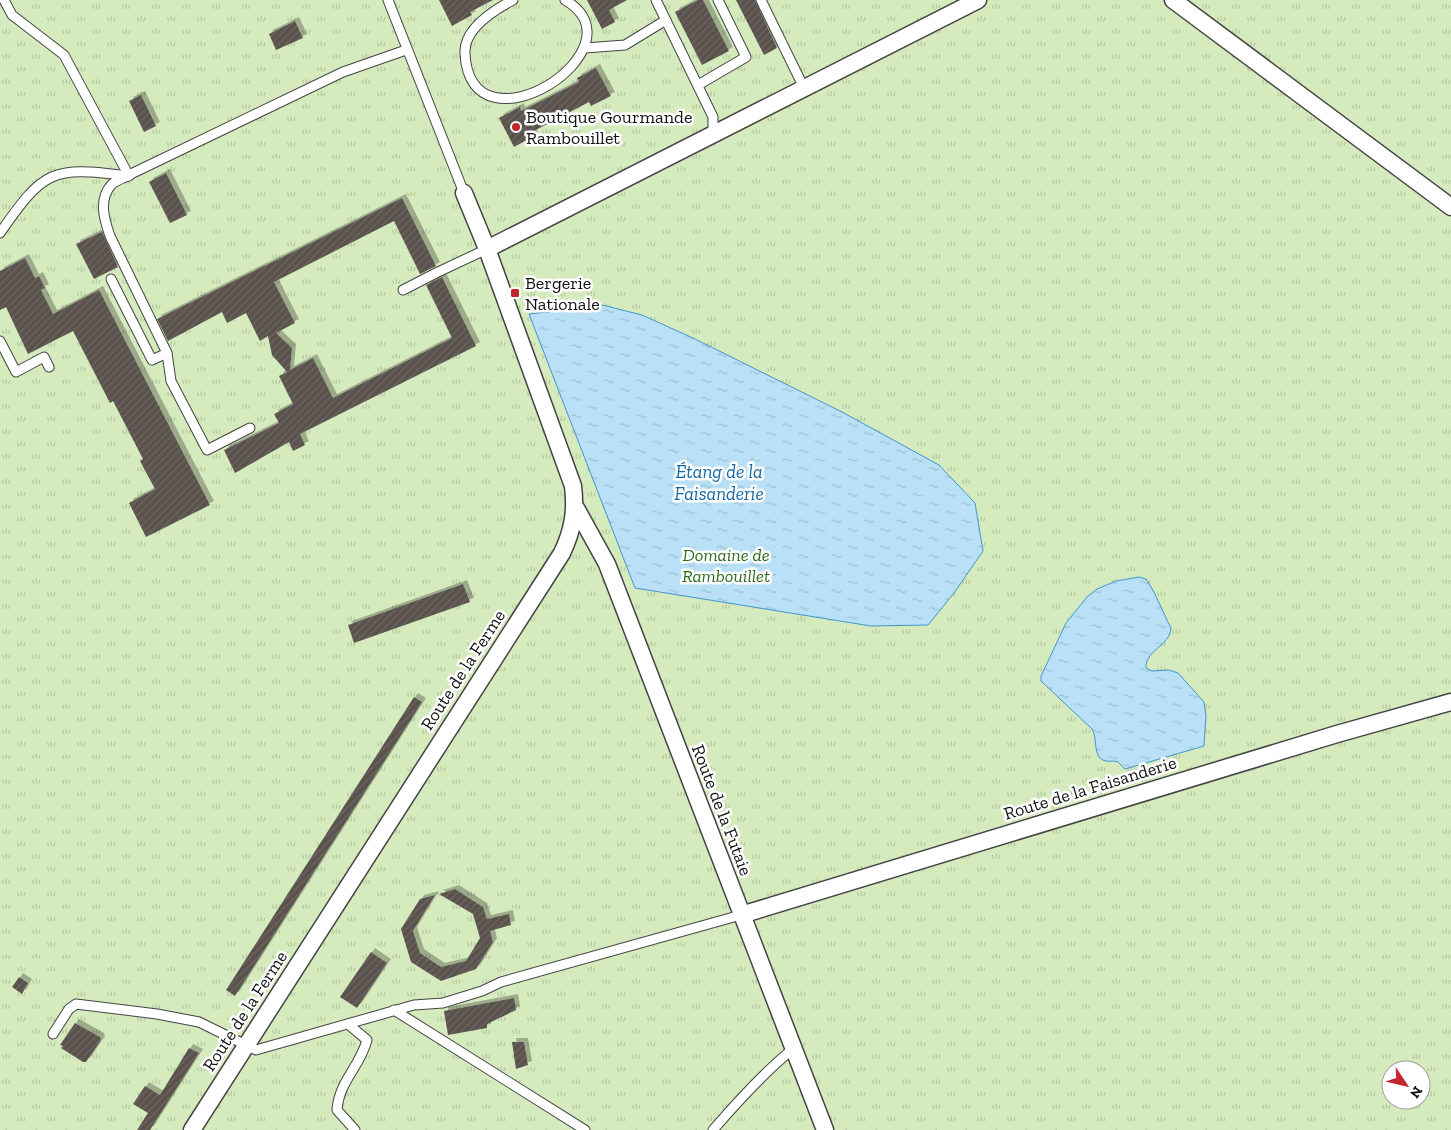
<svg xmlns="http://www.w3.org/2000/svg" width="1451" height="1130" font-family="'Zilla Slab',serif">
	<style>
		.park { fill: url(#park-tufts); fill-rule: evenodd }
		.water { fill: url(#water-ripples); stroke: #3f96cf }
		.building { fill: url(#building-hatch); filter: url(#shadow) }
		.lines { fill: none; stroke-linecap: round; stroke-linejoin: round }
		.lane-casing { stroke: #444; stroke-width: 11 }
		.street-casing { stroke: #444; stroke-width: 19 }
		.lane { stroke: #fff; stroke-width: 9 }
		.street { stroke: #fff; stroke-width: 16 }
		.poi-dot { fill: #c4262e; stroke: #fff; stroke-width: 2 }
		.labels { text-anchor: middle; stroke-width: 5; stroke-linejoin: round; paint-order: stroke }
		.poi-label { font-size: 18px; fill: #111; stroke: #fff; text-anchor: start }
		.park-label { font-size: 18px; font-style: italic; fill: #2f6b1f; stroke: #fff }
		.street-label { font-size: 18px; fill: #111; stroke: #fff }
		.water-label { font-size: 19px; font-style: italic; fill: #1768a6; stroke: #fff }
	</style>
	<defs>
		<pattern id="park-tufts" width="24" height="20" patternUnits="userSpaceOnUse" patternTransform="scale(1.25)"><rect width="24" height="20" fill="#d5ebbd"/><path d="M3 7l-1-3M5 7V3M7 7l1-3M15 17l-1-3M17 17v-4M19 17l1-3" fill="none" stroke="#b6c8a1"/></pattern>
		<pattern id="water-ripples" width="26" height="14" patternUnits="userSpaceOnUse" patternTransform="scale(1.25)"><rect width="26" height="14" fill="#b9e0f7"/><path d="M2 4q2-2 4 0t4 0M15 11q2-2 4 0t4 0" fill="none" stroke="#9ebfd3"/></pattern>
		<pattern id="building-hatch" width="6" height="6" patternUnits="userSpaceOnUse" patternTransform="scale(1.25)"><rect width="6" height="6" fill="#5a524d"/><path d="M-1 1l2-2M0 6l6-6M5 7l2-2" fill="none" stroke="#6d6662"/></pattern>
		<filter id="shadow"><feDropShadow dx="4" dy="-4" stdDeviation="0" flood-color="#0004"/></filter>
	</defs>
	<rect width="100%" height="100%" fill="#fffdf5"/>
	<!-- park -->
	<path class="park" d="M0,0h1451v1130h-1451zM1391,1070h30v30h-30z"/>
	<!-- water -->
	<g class="water">
		<polygon points="586,301 642,315 693,338 842,412 939,465 975,503 983,551 954,593 928,625 871,626 635,588 529,314 556,311"/>
		<path d="M1139,577l7,2c11,16 16,32 25,49 -1,18 -26,22 -25,40l6,3 17,-1 9,3 26,29 2,14 -2,30 -79,23 -7,-7c-5,-2 -8,0 -12,-1 -14,-2 -8,-23 -14,-32l-51,-48v-5l25,-53 21,-26 10,-8 19,-8z"/>
	</g>
	<!-- building -->
	<g class="building">
		<polygon points="439,0 493,0 470,12 472,15 452,26"/>
		<polygon points="587,0 627,0 609,10 615,22 602,29"/>
		<polygon points="698,0 703,0 729,51 702,65 675,12"/>
		<polygon points="736,0 755,0 777,48 764,55"/>
		<polygon points="295,21 303,38 276,50 269,34"/>
		<polygon points="596,68 611,96 591,106 589,102 532,132 534,136 514,147 499,118 520,107 521,111 579,82 577,78"/>
		<polygon points="141,95 156,126 144,132 129,101"/>
		<polygon points="166,173 187,215 170,223 149,182"/>
		<polygon points="402,198 436,266 420,274 394,221 274,282 295,323 276,333 292,348 290,370 313,358 333,398 452,338 426,285 442,277 476,346 300,434 305,445 293,451 289,442 235,473 224,450 279,423 274,414 293,404 279,376 287,372 272,355 268,336 260,341 246,313 227,323 222,312 168,341 157,319"/>
		<polygon points="102,232 118,267 94,279 76,244"/>
		<polygon points="25,258 35,278 39,276 45,288 41,290 53,314 99,290 210,505 146,537 129,503 155,489 140,461 143,459 113,401 110,403 73,331 28,354 6,307 0,310 0,271"/>
		<polygon points="463,584 470,602 354,643 348,625"/>
		<polygon points="414,697 422,702 235,996 226,990"/>
		<polygon points="455,889 483,907 487,919 509,914 511,925 490,931 493,942 476,969 441,981 411,962 401,929 420,899 435,895 413,931 420,953 441,967 466,961 480,938 473,914 439,894"/>
		<polygon points="371,952 387,963 357,1008 340,997"/>
		<polygon points="19,977 28,983 22,994 12,987"/>
		<polygon points="514,998 516,1010 487,1024 487,1028 448,1035 444,1011"/>
		<polygon points="75,1023 100,1037 101,1040 86,1062 83,1062 61,1048 63,1046 60,1045"/>
		<polygon points="512,1042 524,1042 528,1065 516,1069"/>
		<polygon points="189,1048 199,1053 150,1130 137,1130 148,1113 133,1104 145,1086 160,1095"/>
	</g>
	<g class="lines">
		<!-- lane casing -->
		<g class="lane-casing">
			<g id="lane">
				<polyline points="4,0 12,15 64,55 129,176"/>
				<polyline points="388,0 464,193"/>
				<path d="M513,0c-19,10 -50,29 -48,54 6,107 183,-6 100,-54"/>
				<polyline points="656,0 713,117 713,134"/>
				<polyline points="761,0 804,88"/>
				<polyline points="585,48 625,45 666,20"/>
				<polyline points="698,85 746,57 718,0"/>
				<path d="M0,233c44,-63 51,-67 128,-57"/>
				<polyline points="438,272 487,249"/>
				<polyline points="111,279 152,360 167,353"/>
				<polyline points="403,290 436,273"/>
				<polyline points="0,341 16,372 44,357 49,367"/>
				<path d="M250,428l-43,22 -36,-69 -4,-28 -57,-117c-6,-17 -12,-37 2,-52 5,-4 15,-7 21,-11l210,-101 63,-22"/>
				<polyline points="394,1010 585,1130"/>
				<path d="M348,1024l19,16c-7,27 -28,41 -30,70l18,20"/>
				<polyline points="53,1034 69,1009 76,1004 157,1014 199,1022 256,1050 414,1005 443,1003 482,991 501,982 741,915"/>
				<path d="M713,1130c25,-29 51,-58 81,-82"/>
			</g>
		</g>
		<!-- street casing -->
		<g class="street-casing">
			<g id="street">
				<polyline points="1173,0 1451,207"/>
				<polyline points="487,249 978,0"/>
				<polyline points="576,508 607,564 825,1130"/>
				<polyline points="741,915 1337,734 1451,702"/>
				<path d="M192,1130l370,-577c11,-23 14,-42 11,-67l-86,-237 -23,-56"/>
			</g>
		</g>
		<!-- lane -->
		<use href="#lane" class="lane"/>
		<!-- street -->
		<use href="#street" class="street"/>
	</g>
	<!-- markers -->
	<g class="poi-dot">
		<circle cx="516" cy="127" r="5"/>
		<rect x="510" y="288" width="10" height="10" rx="2.5"/>
	</g>
	<g class="labels">
		<!-- poi labels -->
		<g class="poi-label">
			<text x="526" y="123">Boutique Gourmande<tspan x="526" dy="21">Rambouillet</tspan></text>
			<text x="525" y="289">Bergerie<tspan x="525" dy="21">Nationale</tspan></text>
		</g>
		<!-- park labels -->
		<g class="park-label">
			<text x="726" y="561">Domaine de<tspan x="726" dy="21">Rambouillet</tspan></text>
		</g>
		<!-- street labels -->
		<g class="street-label">
			<text transform="translate(463 670) rotate(-57)" y="6">Route de la Ferme</text>
			<text transform="translate(1090 788) rotate(-17)" y="6">Route de la Faisanderie</text>
			<text transform="translate(722 810) rotate(69)" y="6">Route de la Futaie</text>
			<text transform="translate(245 1011) rotate(-57)" y="6">Route de la Ferme</text>
		</g>
		<!-- water labels -->
		<g class="water-label">
			<text x="719" y="478">Étang de la<tspan x="719" dy="22">Faisanderie</tspan></text>
		</g>
	</g>
	<!-- north arrow -->
	<g transform="translate(1406 1085) rotate(125)"><circle r="24" fill="#ffffff" stroke="#a0a0a0"/>
	<path d="M0-4L9 19L0 12L-9 19Z" fill="#c4262e"/>
	<text y="-8" font-size="14" font-weight="bold" text-anchor="middle" fill="#111111">N</text>
	</g>
</svg>
